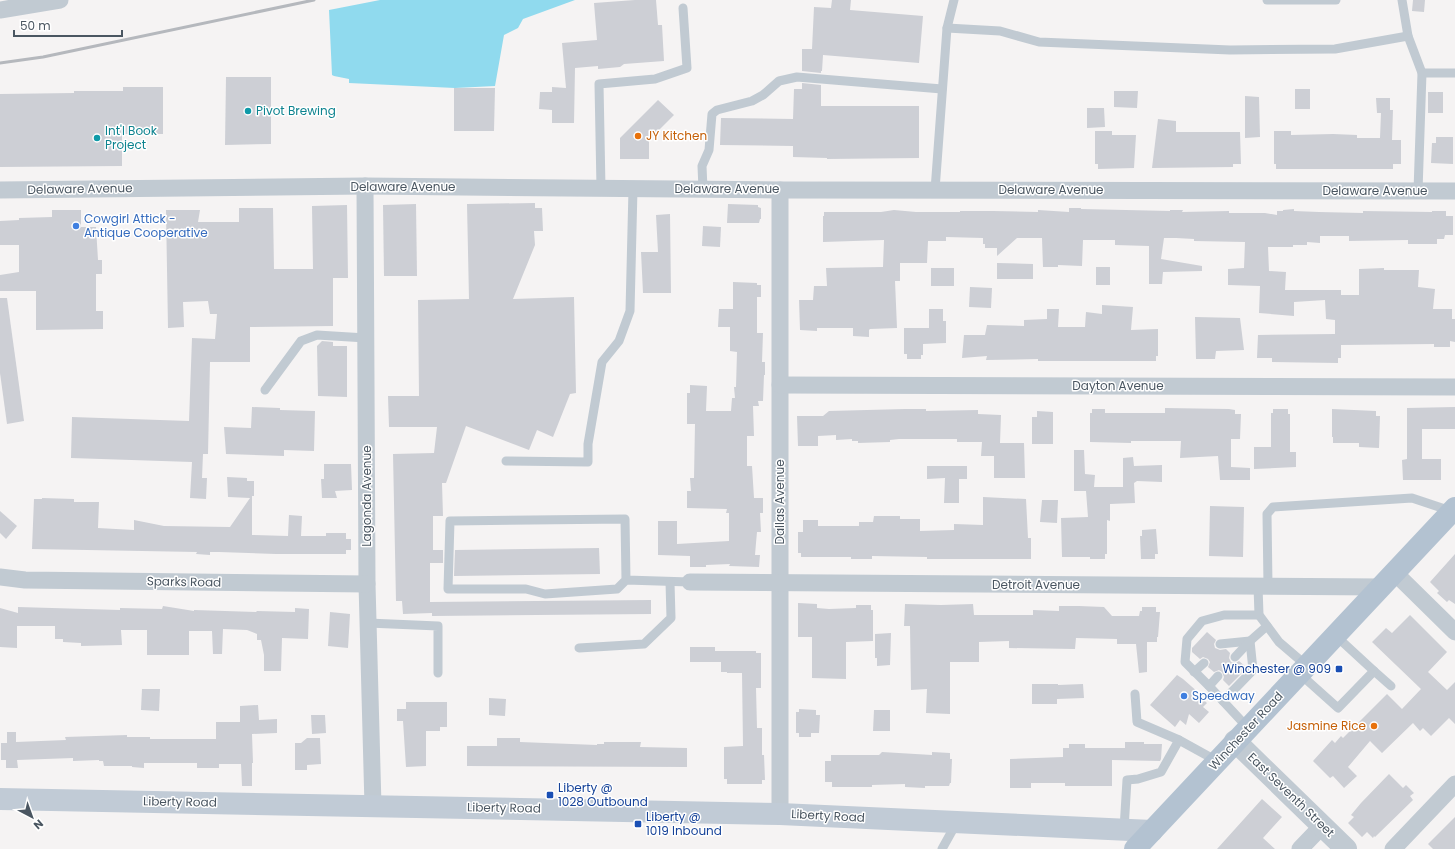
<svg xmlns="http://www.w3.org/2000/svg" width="1455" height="849" font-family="Poppins,sans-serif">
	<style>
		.water { fill: #90daee }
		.building { fill: #cdcfd5 }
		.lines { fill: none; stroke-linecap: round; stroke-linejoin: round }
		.service { stroke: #c1cad2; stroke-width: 9 }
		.minor { stroke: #c1cad2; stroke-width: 17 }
		.tertiary { stroke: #c1cad2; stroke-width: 22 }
		.secondary { stroke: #c1cbd6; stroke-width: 22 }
		.primary { stroke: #b3c2d1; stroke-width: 22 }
		.rail { stroke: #b5b8bd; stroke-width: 3 }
		.culture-dot { fill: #0f9aa8; stroke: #fff; stroke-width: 1.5 }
		.food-dot { fill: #e8710a; stroke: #fff; stroke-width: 1.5 }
		.shop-dot { fill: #3f7fe0; stroke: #fff; stroke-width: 1.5 }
		.transit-dot { fill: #1a4fb4; stroke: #fff; stroke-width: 1.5 }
		.labels { text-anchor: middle; stroke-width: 3; stroke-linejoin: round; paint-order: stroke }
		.culture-label { font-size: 12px; fill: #0d838f; stroke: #fff; text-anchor: start }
		.food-label { font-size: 12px; fill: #c56008; stroke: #fff; text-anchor: start }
		.street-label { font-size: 12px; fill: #4a5661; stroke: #fff }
		.shop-label { font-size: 12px; fill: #366cbe; stroke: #fff; text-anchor: start }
		.transit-label { font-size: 12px; fill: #164399; stroke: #fff; text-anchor: start }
	</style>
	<rect width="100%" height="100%" fill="#f5f3f3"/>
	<!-- water -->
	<polygon class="water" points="380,0 575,0 523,19 518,28 504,35 495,86 455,88 349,83 349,79 334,76 332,75 329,10"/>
	<!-- building -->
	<g class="building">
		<polygon points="635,0 656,0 658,25 662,25 664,61 624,64 620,67 598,69 598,66 575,68 574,123 552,123 552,110 539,109 540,92 552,92 552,87 566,88 562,43 597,40 594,3"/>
		<polygon points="832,0 851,0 850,10 923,16 919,63 823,55 822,71 821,71 821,73 802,71 802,49 812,49 814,7 831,8"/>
		<polygon points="1413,0 1425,0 1424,12 1412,11"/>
		<polygon points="226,77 271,77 271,144 225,145"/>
		<polygon points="802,83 821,85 821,106 919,106 919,158 827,159 827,158 793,157 793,146 720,145 721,118 793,119 794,89 802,89"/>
		<polygon points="123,87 163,87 163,134 122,134 122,166 0,167 0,94 74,93 74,91 123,91"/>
		<polygon points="454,88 495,88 494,131 454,131"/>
		<rect x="1295" y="89" width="15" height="20"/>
		<polygon points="1114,91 1138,91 1137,108 1114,107"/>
		<rect x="1428" y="92" width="15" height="21"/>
		<polygon points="1245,96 1259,97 1260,137 1245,138"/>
		<polygon points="1376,98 1390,98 1390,110 1393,110 1392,140 1401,140 1401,164 1393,164 1393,169 1276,169 1276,164 1274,164 1274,131 1291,131 1291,135 1333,134 1357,135 1357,138 1380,138 1381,113 1377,113"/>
		<polygon points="658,100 674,115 649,140 649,159 620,159 620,138"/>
		<polygon points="1087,108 1104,108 1105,127 1087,128"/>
		<polygon points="1158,119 1176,121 1176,132 1240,132 1241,164 1233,164 1233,167 1152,168"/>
		<polygon points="1095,131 1112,131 1112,135 1136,135 1134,168 1098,169 1098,164 1095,164"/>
		<polygon points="1436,137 1453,137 1453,164 1431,163 1432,143 1436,143"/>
		<polygon points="535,203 535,208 542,208 543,231 534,231 535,245 513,299 574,297 576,393 570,394 553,437 537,430 529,450 466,426 446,483 442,483 443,516 433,516 433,550 443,550 443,563 430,563 430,602 651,600 651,614 432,616 432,613 403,614 402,601 396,601 393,454 434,453 437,427 389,427 388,396 419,396 418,300 469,299 467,204"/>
		<polygon points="416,204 417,276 384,276 383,205"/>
		<polygon points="728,204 758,205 758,207 761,208 761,219 760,219 759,223 727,223"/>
		<polygon points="347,205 348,278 333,278 333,326 250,327 250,362 210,362 208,454 203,454 202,478 207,478 206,499 190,498 192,462 71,458 72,417 189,421 192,338 215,339 217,314 210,314 208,301 183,302 184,327 168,328 166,210 200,210 198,222 239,222 239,208 273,208 274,269 313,269 312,206"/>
		<polygon points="1069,208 1081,208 1081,209 1170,211 1170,210 1183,210 1182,212 1229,211 1229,213 1265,213 1277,215 1277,211 1283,211 1283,210 1294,209 1294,211 1319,212 1363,213 1363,211 1432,212 1432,211 1446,211 1446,216 1453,216 1453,235 1445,235 1444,239 1437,239 1437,244 1408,244 1408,240 1349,241 1349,236 1320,236 1320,243 1307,242 1307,245 1293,245 1293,247 1268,247 1269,271 1286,272 1285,290 1341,290 1341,295 1359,295 1359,269 1384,268 1384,270 1419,270 1418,287 1435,289 1433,309 1452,309 1452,319 1455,319 1455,342 1450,341 1450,347 1434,347 1434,344 1341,345 1341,358 1338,358 1338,363 1272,362 1272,358 1257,358 1258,335 1335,334 1335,320 1326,319 1325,300 1294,302 1294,316 1259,313 1260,286 1228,285 1228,269 1244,268 1245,242 1194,241 1194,239 1176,238 1164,238 1161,259 1202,266 1202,271 1163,272 1162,284 1149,284 1149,246 1115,245 1115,240 1083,240 1082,266 1058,265 1058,267 1043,267 1042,238 1017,238 997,256 997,248 985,248 985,244 983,244 983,238 946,237 946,241 928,241 927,263 900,263 900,281 895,281 897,328 870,329 869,330 869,337 853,336 853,328 817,328 817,331 800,330 799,300 813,300 814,286 827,286 826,268 883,267 884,240 823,242 823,216 824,216 824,212 881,212 894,210 916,212 960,212 960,211 993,211 1038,212 1038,210 1069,212"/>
		<polygon points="52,210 81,210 81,227 96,227 98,260 102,260 102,274 96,274 96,311 103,311 103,329 36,330 36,291 0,291 0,275 19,272 19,245 0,245 0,221 19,220 19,218 52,217"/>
		<polygon points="670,214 671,293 643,293 641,252 658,252 656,215"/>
		<polygon points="703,226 721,227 720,247 702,246"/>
		<polygon points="997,263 1033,264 1033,279 997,279"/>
		<rect x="1096" y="267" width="14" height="18"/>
		<rect x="931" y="268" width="23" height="18"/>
		<polygon points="733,282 757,283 757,285 761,285 761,297 757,297 757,333 763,333 762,362 765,362 765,375 764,375 763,401 758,401 759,406 753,406 754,436 747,436 747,466 752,466 754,498 763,498 763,513 760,513 761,532 757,532 756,543 755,555 760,555 759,567 729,566 730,564 706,565 706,567 690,567 690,556 658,555 658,521 677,521 677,544 729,541 729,513 726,513 727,509 687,508 687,491 691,491 690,478 694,478 695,424 687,424 687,393 690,393 690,385 707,386 706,411 731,411 732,398 735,398 734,387 736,387 737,352 730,351 730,327 718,327 719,309 733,309"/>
		<polygon points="970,287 992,288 991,308 969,307"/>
		<polygon points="0,298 7,298 24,421 7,424 0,373"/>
		<polygon points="1102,305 1133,307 1131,330 1158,329 1158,356 1156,356 1156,361 1038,361 1038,359 986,360 987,356 962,358 964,335 985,335 987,325 1024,326 1024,320 1047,319 1047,309 1059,309 1058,327 1085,327 1086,312 1102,314"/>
		<polygon points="929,309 943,309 943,321 946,321 946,343 923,344 923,355 921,355 921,359 907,359 907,354 904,354 904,328 929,328"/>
		<polygon points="1195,317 1240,318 1244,350 1216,351 1215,359 1196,359"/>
		<polygon points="322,341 333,342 333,346 347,346 347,397 318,396 317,346"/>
		<polygon points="252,407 280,408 280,410 315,411 314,451 284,450 284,456 226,454 224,427 251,428"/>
		<polygon points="1455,407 1455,429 1422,429 1422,459 1441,459 1441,480 1403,480 1402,460 1407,459 1407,408"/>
		<polygon points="1165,408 1229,409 1235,410 1235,414 1241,414 1240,439 1231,439 1231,467 1250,468 1250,480 1220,480 1218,456 1180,458 1181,441 1131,441 1131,443 1090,442 1090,413 1092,413 1092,409 1105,409 1105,413 1165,413"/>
		<polygon points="905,409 926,409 926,411 978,410 978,414 1001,415 1000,443 1024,443 1025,478 994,478 994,456 981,456 982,442 957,442 957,439 899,439 890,440 890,442 858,443 858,441 852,441 852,439 836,440 836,435 818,436 818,446 798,446 797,416 823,416 829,411"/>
		<polygon points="1273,409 1288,409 1288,414 1290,414 1290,452 1296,452 1296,467 1254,469 1254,447 1271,447 1271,413 1273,413"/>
		<polygon points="1332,409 1376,411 1376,416 1380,416 1379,448 1359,447 1359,443 1333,443 1333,437 1332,437"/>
		<polygon points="1037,411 1053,412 1053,444 1032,444 1032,417 1037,417"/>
		<polygon points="1074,450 1084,450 1085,474 1095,475 1094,487 1123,487 1123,458 1133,457 1134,466 1162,465 1162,482 1137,481 1134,483 1135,503 1110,504 1110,521 1107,520 1107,554 1105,554 1105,559 1090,559 1090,557 1062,557 1061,518 1088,517 1086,491 1074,491"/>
		<polygon points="324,464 351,464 352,490 335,491 337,498 322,498 321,479 324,479"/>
		<polygon points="927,466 967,466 967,479 959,479 959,503 944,503 945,478 927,479"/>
		<polygon points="227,477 247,478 247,481 254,481 254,496 252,496 252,535 288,536 289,515 302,516 301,536 326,536 326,533 346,533 346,539 351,539 351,550 346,550 346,554 276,554 219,552 210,552 210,555 196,554 197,552 32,549 34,499 42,499 42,498 74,499 74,502 99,502 98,528 134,530 134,520 164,526 230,527 250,498 228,497"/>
		<polygon points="983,497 1026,499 1028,538 1031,538 1031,559 927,559 927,557 872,556 872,559 851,559 851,557 801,557 801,553 798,553 798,532 803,532 803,520 818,520 818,526 859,526 859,522 873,522 874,516 900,516 900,519 920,519 920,531 954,530 954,524 983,525"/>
		<polygon points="1042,500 1058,500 1057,523 1040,522"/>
		<polygon points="1210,506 1244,507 1243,557 1209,556"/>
		<polygon points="0,511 17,526 6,539 0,533"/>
		<polygon points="1156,529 1158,554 1155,554 1155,559 1141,559 1140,536 1142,536 1142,530"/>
		<polygon points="599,548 600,574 454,576 455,550"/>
		<polygon points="1455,554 1455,604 1449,600 1447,602 1437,593 1439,591 1430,582"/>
		<polygon points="798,603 817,604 817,608 829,609 856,608 856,605 871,605 871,610 873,610 873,641 846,642 846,679 812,678 812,637 798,637"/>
		<polygon points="905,604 941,605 973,604 974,615 1033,615 1033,610 1059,611 1059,606 1079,606 1104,607 1112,616 1139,616 1140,611 1142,611 1142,607 1156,607 1156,612 1160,612 1158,637 1157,637 1157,642 1147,642 1147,672 1139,673 1136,644 1117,644 1117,639 1076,638 1075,649 1009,648 1009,641 979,642 979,662 950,662 950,714 926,713 927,689 911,690 910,626 904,626"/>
		<polygon points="163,606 194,611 194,610 256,612 257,611 295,612 295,608 309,609 308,639 282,638 281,671 264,671 264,655 261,640 257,640 257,634 247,630 223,629 222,654 213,654 212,631 189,631 189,655 147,655 147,630 121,630 122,645 81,646 81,643 63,642 63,639 55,639 55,626 17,626 17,648 0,647 0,608 18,613 18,607 120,610 120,608 162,609"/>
		<polygon points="330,612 350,614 348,648 328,646"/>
		<polygon points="1410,615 1447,652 1428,672 1447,690 1455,682 1455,724 1449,718 1431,736 1423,728 1420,731 1413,723 1382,753 1370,741 1348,767 1357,776 1344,788 1333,776 1330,778 1313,761 1332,740 1335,743 1341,736 1343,738 1387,694 1402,709 1421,689 1372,642 1386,628 1392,633"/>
		<polygon points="1207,632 1216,640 1214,644 1215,648 1220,650 1226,649 1230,653 1229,658 1231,662 1236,663 1239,661 1247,668 1229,686 1223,680 1224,677 1222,672 1219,670 1214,672 1208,667 1210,662 1208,659 1203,657 1200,659 1192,652 1192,648"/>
		<polygon points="891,633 890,665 877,666 877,658 875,658 875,634"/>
		<polygon points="690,647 715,647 715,651 756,651 756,653 761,653 761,688 756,688 757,728 762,728 762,755 764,755 765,780 762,780 762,784 727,784 727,779 724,779 724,747 743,746 742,673 727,673 727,672 721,672 721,662 690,662"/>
		<polygon points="1177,675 1183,679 1199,693 1199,696 1207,703 1203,707 1209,712 1199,723 1189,714 1186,725 1180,720 1175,727 1150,705"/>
		<polygon points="1032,684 1058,684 1058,685 1083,684 1084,698 1057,699 1057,704 1032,704"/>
		<polygon points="142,689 160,689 159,711 141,710"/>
		<polygon points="489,698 506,699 505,716 489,715"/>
		<polygon points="406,702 447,702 447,727 440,727 440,731 426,731 426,766 406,767 403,721 397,721 397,709 406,709"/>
		<polygon points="258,705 259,720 277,719 277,733 252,734 253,763 252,763 252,786 242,786 241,764 219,764 219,768 197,768 197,763 144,763 144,768 132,767 132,766 104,766 103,761 99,761 99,760 73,761 73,758 17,760 18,768 6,768 6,760 1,760 1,743 7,743 7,732 16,732 16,742 66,740 65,737 127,735 127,737 150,737 150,739 216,739 216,722 240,722 240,706"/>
		<polygon points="799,709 816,710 816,715 820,715 819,733 811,733 811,737 799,737 799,733 796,733 796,712 799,712"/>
		<polygon points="874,710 890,710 890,731 873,731"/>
		<polygon points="311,715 325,715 326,733 312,734"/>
		<polygon points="307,738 320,738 321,764 307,765 307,770 295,770 295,743 301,743"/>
		<polygon points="497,738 520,738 520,742 597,745 597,744 604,744 604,742 641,742 640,747 687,748 687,767 467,766 467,746 497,746"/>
		<polygon points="1125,742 1144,742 1144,744 1162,744 1161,759 1160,761 1112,760 1112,786 1065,786 1065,783 1031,783 1031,788 1010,788 1010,759 1063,757 1063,748 1069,748 1069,744 1085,744 1085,748 1125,748"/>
		<polygon points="882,752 932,755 932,752 950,753 950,759 952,759 951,783 950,783 949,786 925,786 925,788 905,787 905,784 872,785 872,787 832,787 832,782 825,782 825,761 831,761 831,755 879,755"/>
		<polygon points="1389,774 1403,788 1406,785 1414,793 1410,796 1413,800 1375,837 1374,836 1373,838 1367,832 1362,837 1348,823 1354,817 1351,815 1361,803"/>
		<polygon points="1262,799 1282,817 1263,838 1275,849 1217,849"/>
		<polygon points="1455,817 1455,849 1433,849 1428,844"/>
	</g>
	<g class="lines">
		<!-- service -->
		<g class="service">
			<polyline points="1267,0 1336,0"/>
			<polyline points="1402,0 1408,36 1422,73 1418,191"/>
			<polyline points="947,28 1000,31 1039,42 1230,50 1335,49 1408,36"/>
			<polyline points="1422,73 1455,73"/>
			<polyline points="601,188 599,84 655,79 687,68 683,8"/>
			<polyline points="703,189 702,166 709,150 712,114 717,110 752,101 763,95 779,81 797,77 942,89"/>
			<polyline points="935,190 947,28 954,0"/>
			<polyline points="265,390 301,341 317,335 366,338"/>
			<polyline points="506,461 588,462 588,444 602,362 619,341 630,311 633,189"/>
			<polyline points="626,580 617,589 545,594 526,589 448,589 450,521 625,519 626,580 690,582"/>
			<polyline points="1258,586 1259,615 1279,642 1307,666"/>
			<polyline points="1268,586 1267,514 1273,507 1412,498 1451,511"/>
			<polyline points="368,623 438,626 438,673"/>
			<polyline points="1220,644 1250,641 1253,670 1223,701"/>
			<polyline points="579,648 644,644 671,618 670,582"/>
			<polyline points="1235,657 1250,641 1267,626"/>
			<polyline points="1374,671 1391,686"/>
			<polyline points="1194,672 1204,663"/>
			<polyline points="1300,674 1338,708 1374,671 1336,636"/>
			<polyline points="1209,686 1218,676"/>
			<polyline points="1135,694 1137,722 1179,740 1217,761"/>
			<polyline points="1248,728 1209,686 1185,662 1187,639 1202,621 1224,615 1259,615"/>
			<polyline points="1124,829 1127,780 1138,779 1161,772 1179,740"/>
			<polyline points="942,849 957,822"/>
		</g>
		<!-- minor -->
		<g class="minor">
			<polyline points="0,10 60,0"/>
			<polyline points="365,186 367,584 373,806"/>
			<polyline points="0,190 365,186 780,190 1455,191"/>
			<polyline points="780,190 780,814"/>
			<polyline points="780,385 1455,387"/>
			<polyline points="1395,573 1455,632"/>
			<polyline points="0,577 25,580 367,584"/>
			<polyline points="690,582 1382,587"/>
			<polyline points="1300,849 1323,825"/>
			<polyline points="1393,849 1455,784"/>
		</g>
		<!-- tertiary -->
		<polyline class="tertiary" points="1235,741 1346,849"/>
		<!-- secondary -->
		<polyline class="secondary" points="0,799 780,814 1152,831"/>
		<!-- primary -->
		<polyline class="primary" points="1135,849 1455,508"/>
		<!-- rail -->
		<polyline class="rail" points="0,63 43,57 314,0"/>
	</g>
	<!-- markers -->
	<g class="culture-dot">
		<circle cx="248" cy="111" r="4"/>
		<circle cx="97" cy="138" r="4"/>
	</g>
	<g class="food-dot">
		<circle cx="638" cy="136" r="4"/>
		<circle cx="1374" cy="726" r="4"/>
	</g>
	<g class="shop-dot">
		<circle cx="76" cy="226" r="4"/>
		<circle cx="1184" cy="696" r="4"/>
	</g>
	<g class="transit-dot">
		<rect x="1335" y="665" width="8" height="8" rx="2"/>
		<rect x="546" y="791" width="8" height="8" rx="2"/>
		<rect x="634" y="820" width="8" height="8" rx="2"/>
	</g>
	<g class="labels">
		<!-- culture labels -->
		<g class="culture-label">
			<text x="256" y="115">Pivot Brewing</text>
			<text x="105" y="135">Int'l Book<tspan x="105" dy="14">Project</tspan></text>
		</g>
		<!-- food labels -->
		<g class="food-label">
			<text x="646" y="140">JY Kitchen</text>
			<text x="1366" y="730" text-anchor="end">Jasmine Rice</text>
		</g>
		<!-- street labels -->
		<g class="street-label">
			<text x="403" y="191">Delaware Avenue</text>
			<text transform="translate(80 189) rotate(-1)" y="4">Delaware Avenue</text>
			<text x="727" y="193">Delaware Avenue</text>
			<text x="1051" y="194">Delaware Avenue</text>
			<text x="1375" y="195">Delaware Avenue</text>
			<text x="1118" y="390">Dayton Avenue</text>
			<text transform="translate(367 496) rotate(-90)" y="4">Lagonda Avenue</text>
			<text transform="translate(780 502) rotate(-90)" y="4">Dallas Avenue</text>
			<text transform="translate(184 582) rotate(1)" y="4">Sparks Road</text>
			<text x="1036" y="589">Detroit Avenue</text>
			<text transform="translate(1246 731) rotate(-47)" y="4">Winchester Road</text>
			<text transform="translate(1291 795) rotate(44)" y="4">East Seventh Street</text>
			<text transform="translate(180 802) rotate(1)" y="4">Liberty Road</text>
			<text transform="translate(504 808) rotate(1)" y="4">Liberty Road</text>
			<text transform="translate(828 816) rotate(3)" y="4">Liberty Road</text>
		</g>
		<!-- shop labels -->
		<g class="shop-label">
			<text x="84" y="223">Cowgirl Attick -<tspan x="84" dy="14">Antique Cooperative</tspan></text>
			<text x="1192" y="700">Speedway</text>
		</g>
		<!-- transit labels -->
		<g class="transit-label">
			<text x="1331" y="673" text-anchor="end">Winchester @ 909</text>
			<text x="558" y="792">Liberty @<tspan x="558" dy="14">1028 Outbound</tspan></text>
			<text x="646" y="821">Liberty @<tspan x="646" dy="14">1019 Inbound</tspan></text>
		</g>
	</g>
	<!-- north arrow -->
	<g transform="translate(32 817) rotate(139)" stroke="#ffffff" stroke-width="3" paint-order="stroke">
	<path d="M0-3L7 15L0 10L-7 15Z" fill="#4a5661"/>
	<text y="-6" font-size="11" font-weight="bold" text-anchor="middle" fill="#4a5661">N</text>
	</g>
	<!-- scale -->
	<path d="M14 30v6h108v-6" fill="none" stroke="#4a5661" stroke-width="2"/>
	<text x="20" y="30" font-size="12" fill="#4a5661" stroke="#ffffff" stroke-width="3" paint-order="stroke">50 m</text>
</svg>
